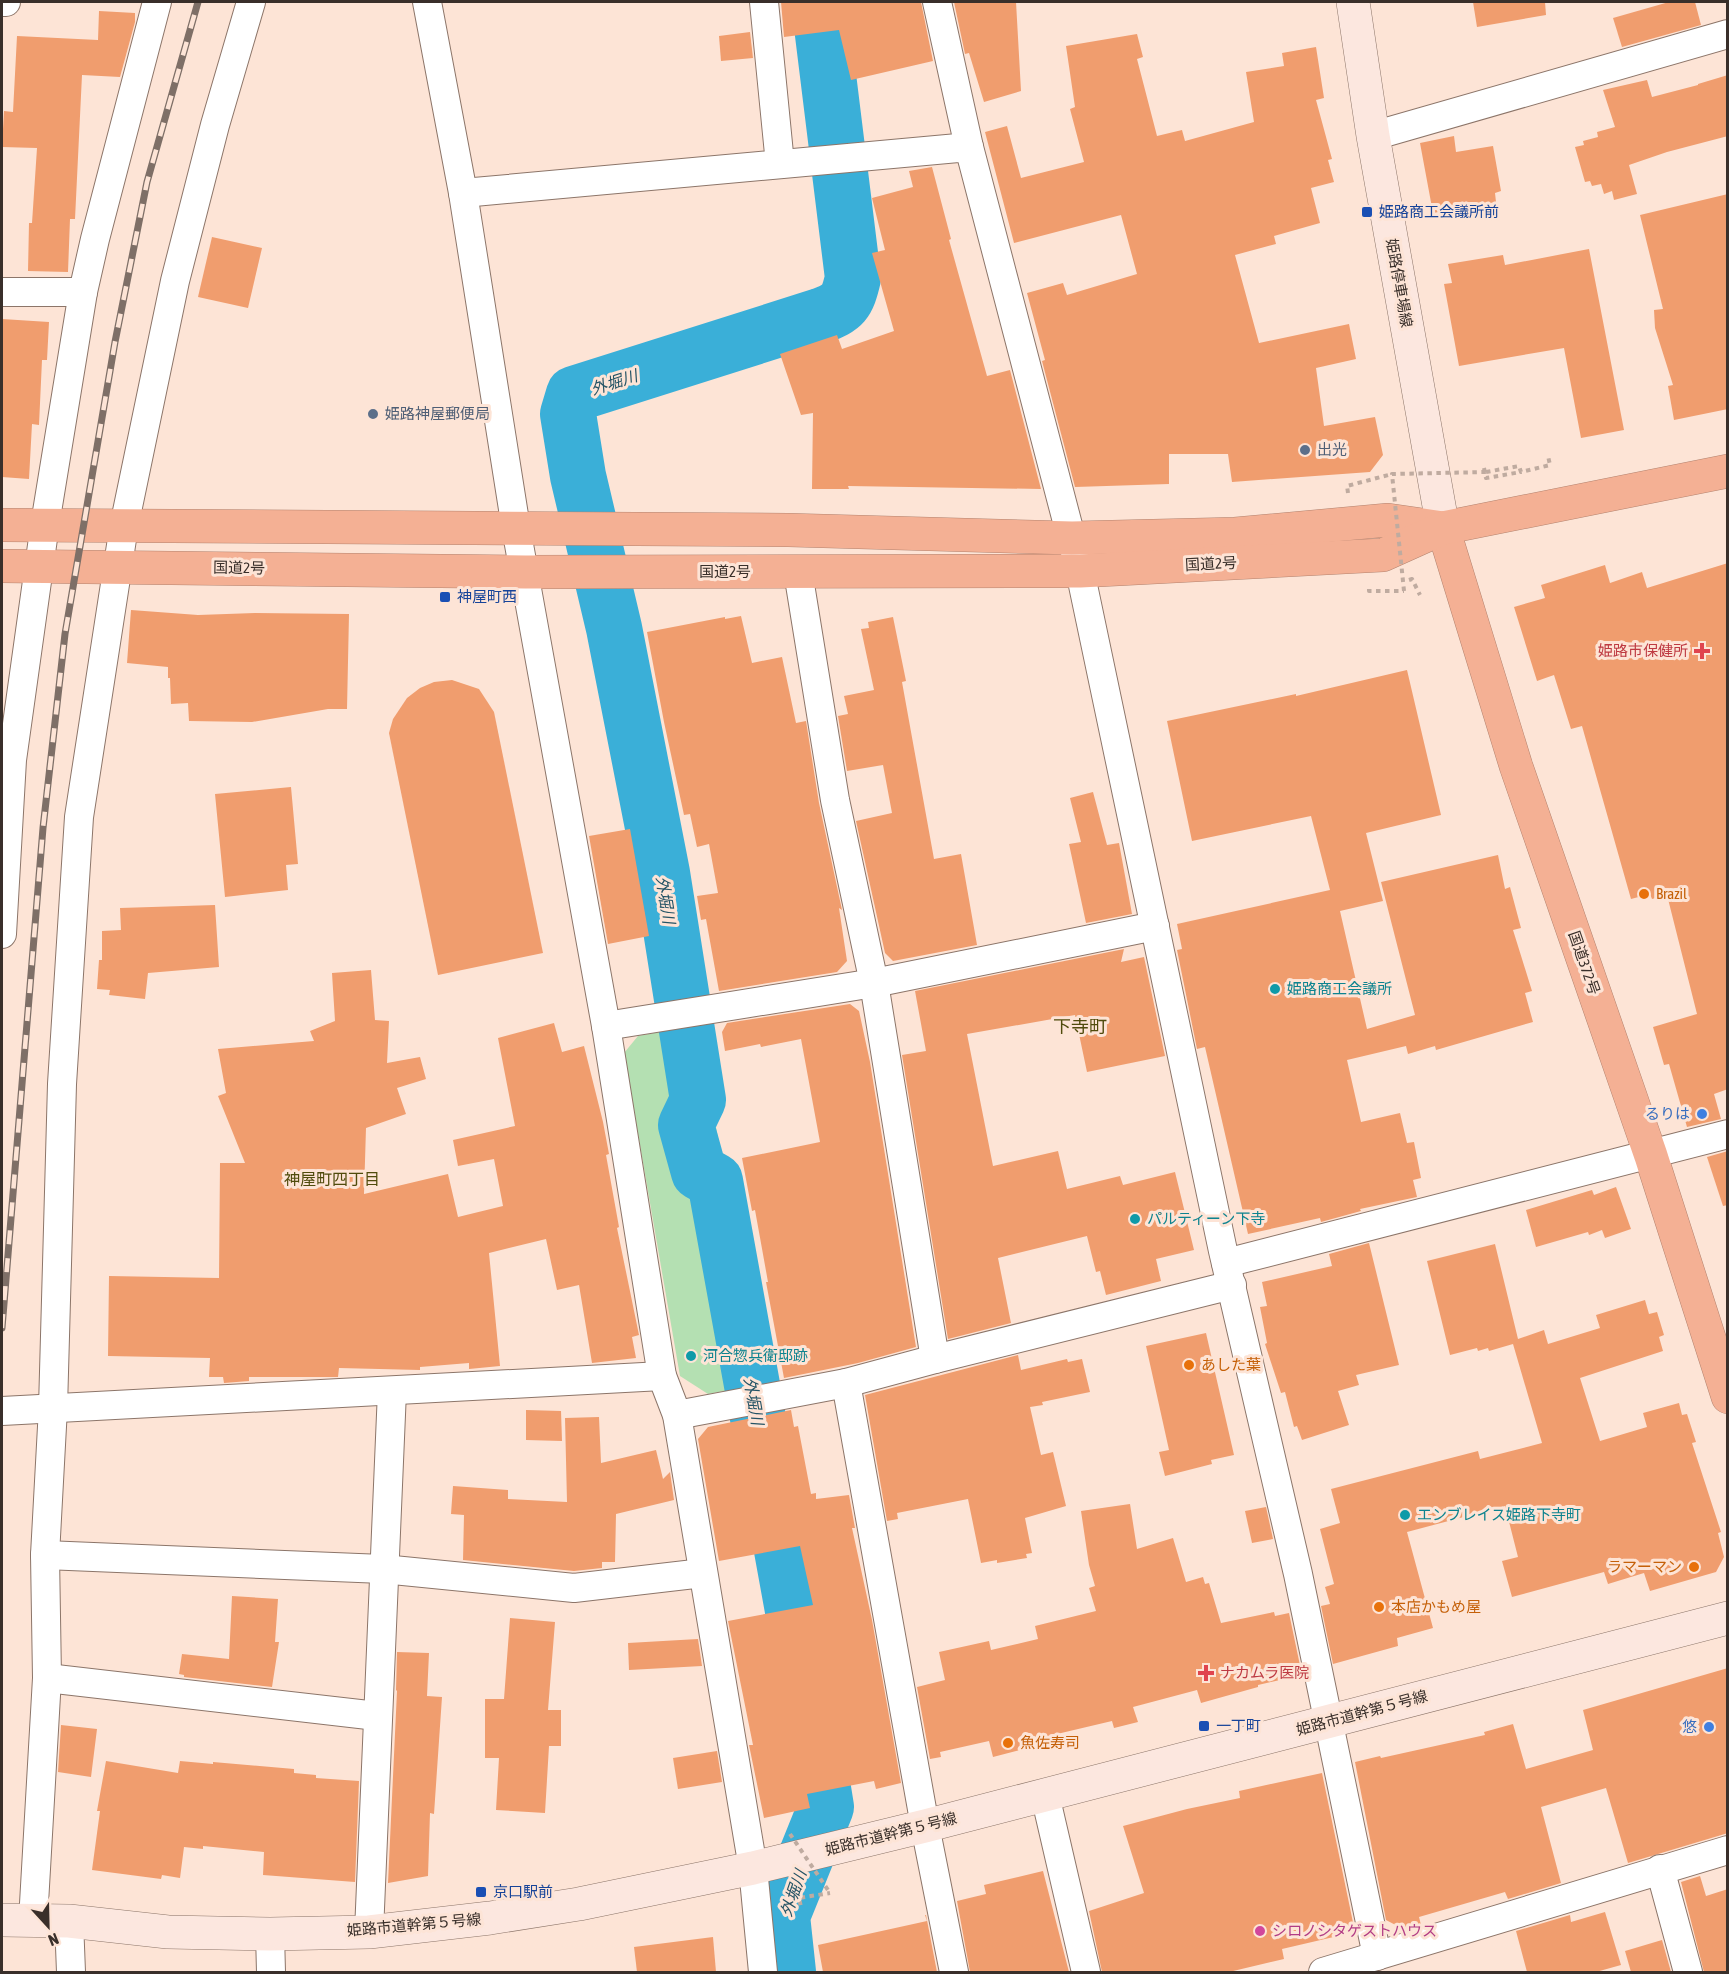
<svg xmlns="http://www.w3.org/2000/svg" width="1729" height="1974" font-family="'Asap Condensed','Noto Sans JP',sans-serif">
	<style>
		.green { fill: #b4e0b2 }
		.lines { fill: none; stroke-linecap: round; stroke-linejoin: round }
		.river { stroke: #3aafd8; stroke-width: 56 }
		.building { fill: #f09d6e }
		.street-casing { stroke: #8c7569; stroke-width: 30 }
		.secondary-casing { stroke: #8c7569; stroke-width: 34 }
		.highway-casing { stroke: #b3836f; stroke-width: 34 }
		.path { stroke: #bfaba0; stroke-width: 4; stroke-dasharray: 4.5 4.5; stroke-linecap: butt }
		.street { stroke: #fff; stroke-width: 28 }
		.secondary { stroke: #fce7df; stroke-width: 33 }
		.highway { stroke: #f4b094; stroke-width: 33 }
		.rail-casing { stroke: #7e6f67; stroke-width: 7 }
		.rail { stroke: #fde4d6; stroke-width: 4.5; stroke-dasharray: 14; stroke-linecap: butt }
		.path-bridge { stroke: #bfaba0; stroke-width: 4; stroke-dasharray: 4.5 4.5; stroke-linecap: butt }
		.transit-dot { fill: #1a4fb4; stroke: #fde4d6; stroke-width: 2 }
		.service-dot { fill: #5c6f8a; stroke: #fde4d6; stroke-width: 2 }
		.health-dot { fill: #e0444e; stroke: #fde4d6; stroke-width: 2 }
		.food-dot { fill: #e8710a; stroke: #fde4d6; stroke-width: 2 }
		.culture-dot { fill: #0f9aa8; stroke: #fde4d6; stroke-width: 2 }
		.shop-dot { fill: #3f7fe0; stroke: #fde4d6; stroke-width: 2 }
		.hotel-dot { fill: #d1479c; stroke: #fde4d6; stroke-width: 2 }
		.labels { text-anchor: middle; stroke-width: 6; stroke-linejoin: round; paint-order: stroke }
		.transit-label { font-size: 15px; fill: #164399; stroke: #fde4d6; text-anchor: start }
		.street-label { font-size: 15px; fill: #392f2a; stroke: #fde4d6 }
		.service-label { font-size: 15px; fill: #4e5e75; stroke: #fde4d6; text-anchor: start }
		.health-label { font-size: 15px; fill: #be3a42; stroke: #fde4d6; text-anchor: end }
		.food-label { font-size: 15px; fill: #c56008; stroke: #fde4d6; text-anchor: start }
		.culture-label { font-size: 15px; fill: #0d838f; stroke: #fde4d6; text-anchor: start }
		.shop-label { font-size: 15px; fill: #366cbe; stroke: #fde4d6; text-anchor: end }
		.hotel-label { font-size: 15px; fill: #b23c85; stroke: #fde4d6; text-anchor: start }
		.water-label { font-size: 16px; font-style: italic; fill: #245365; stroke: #fde4d6 }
		.neighbourhood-label { font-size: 16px; fill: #504b0c; stroke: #fde4d6 }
		.quarter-label { font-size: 18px; fill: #504b0c; stroke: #fde4d6 }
	</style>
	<rect width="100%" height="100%" fill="#fde4d6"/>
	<!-- green -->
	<polygon class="green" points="696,1025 766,1383 708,1394 680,1376 624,1053 638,1036"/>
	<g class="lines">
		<!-- river -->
		<path class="river" d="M788,1972l-6,-56 44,-109 -21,-130 -90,-496 -16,-9 -13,-47 12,-25 -36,-227 -48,-245 -36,-152 -10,-62 6,-20 246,-78c24,-9 27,-13 33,-38l-34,-276"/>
	</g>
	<!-- building -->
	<g class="building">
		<polygon points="781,2 921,2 933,61 851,80 839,30 784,37"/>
		<polygon points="954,2 1016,2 1021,91 984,102 969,53 965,54"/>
		<polygon points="1473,2 1545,2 1546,15 1477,27"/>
		<polygon points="1669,2 1695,2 1701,25 1622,47 1613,18"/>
		<polygon points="99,11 135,13 135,22 120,77 82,75 75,219 70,219 68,272 28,271 29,223 32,223 37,148 2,147 4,111 13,112 17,36 98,40"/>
		<polygon points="750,32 753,58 721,61 719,36"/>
		<polygon points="1137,34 1143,57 1137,59 1157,136 1182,130 1185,141 1254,122 1246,72 1284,66 1282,53 1316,47 1324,98 1316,100 1332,159 1328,160 1334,182 1311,188 1320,223 1274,236 1276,244 1235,255 1259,343 1349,324 1356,359 1316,368 1324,426 1375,417 1383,455 1370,472 1232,482 1228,454 1169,454 1169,484 1075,487 1042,361 1045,360 1027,293 1063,283 1067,295 1137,274 1121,215 1014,243 985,132 1007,126 1021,178 1084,162 1070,109 1075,107 1066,46"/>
		<polygon points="1728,75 1728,136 1667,152 1629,165 1637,194 1614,200 1612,191 1604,194 1601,184 1592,186 1590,181 1585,182 1575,147 1584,145 1583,141 1598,137 1597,132 1615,127 1603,90 1647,80 1652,97 1698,85 1698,84"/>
		<polygon points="1454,136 1456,152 1493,146 1501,191 1495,193 1496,202 1433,213 1420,143"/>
		<polygon points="932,167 951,239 949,240 987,376 1010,370 1041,489 848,486 849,489 812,489 813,413 801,415 780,354 837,335 842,349 894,331 872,253 885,250 872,198 913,187 909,171"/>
		<polygon points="1728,194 1728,409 1674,420 1668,386 1673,385 1655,328 1654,310 1663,309 1640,215"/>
		<polygon points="212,237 262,248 248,308 198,297"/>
		<polygon points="1589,249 1624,430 1581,438 1564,348 1459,366 1444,284 1452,283 1448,264 1503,255 1505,265"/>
		<polygon points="2,319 49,322 47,360 42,360 39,425 32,424 29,479 2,477 3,357 2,357"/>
		<polygon points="1728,563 1728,1089 1714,1094 1721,1119 1687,1127 1669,1064 1664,1065 1653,1027 1697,1014 1667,895 1652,899 1650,894 1631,899 1582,726 1571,729 1554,675 1537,681 1514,607 1545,598 1541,585 1605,565 1610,583 1642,572 1647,588"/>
		<polygon points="131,610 198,615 255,613 349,614 347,709 328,709 252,722 189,721 188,703 171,704 170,678 168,678 168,667 127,663"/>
		<polygon points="741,616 752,663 782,657 796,723 806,721 819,803 842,910 839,908 847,961 837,972 719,991 706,919 701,920 697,896 718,893 709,844 697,847 690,814 684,815 664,722 647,632 725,617 725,619"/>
		<polygon points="893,617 906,681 902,682 934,859 961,854 977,945 893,961 885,953 856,821 892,813 883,765 847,771 838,716 848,714 844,696 874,690 861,629 869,628 868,622"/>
		<polygon points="1407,670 1441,815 1366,833 1383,901 1340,911 1367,1029 1415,1015 1381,882 1498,855 1505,889 1510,887 1521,928 1513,930 1532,991 1525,993 1533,1022 1436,1050 1435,1046 1408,1054 1406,1046 1347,1060 1361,1122 1400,1113 1407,1143 1414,1142 1421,1178 1413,1180 1417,1197 1360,1209 1361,1211 1321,1222 1320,1218 1248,1234 1205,1047 1197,1049 1177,950 1182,949 1177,924 1330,890 1311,816 1192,841 1167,721 1296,694 1296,696"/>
		<polygon points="452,680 479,689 494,712 543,953 438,975 389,733 393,719 407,698 420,688 434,682"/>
		<polygon points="291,787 298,864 286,865 288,890 225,897 215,794"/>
		<polygon points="1093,792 1107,845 1119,843 1132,914 1086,923 1069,844 1081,842 1070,798"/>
		<polygon points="630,829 649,936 608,944 589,836"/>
		<polygon points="215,905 219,967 148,973 145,999 109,995 110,990 97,989 99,960 102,960 102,931 121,930 120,908"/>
		<polygon points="1124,949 1121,962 1144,957 1165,1056 1087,1072 1075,1015 967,1034 993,1166 1058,1151 1067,1189 1120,1176 1123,1185 1175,1172 1194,1250 1156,1259 1161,1281 1106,1295 1100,1271 1096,1272 1087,1236 998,1258 1011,1323 948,1339 902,1055 926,1051 915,991"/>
		<polygon points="371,970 375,1020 389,1021 387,1063 420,1057 426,1079 397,1088 406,1114 366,1128 364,1194 448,1174 458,1217 503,1206 494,1159 458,1166 453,1140 515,1126 498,1038 554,1023 562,1052 584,1046 603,1122 609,1154 606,1155 619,1227 617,1228 639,1335 632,1337 636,1358 592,1363 579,1285 557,1290 546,1239 489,1253 500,1366 469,1369 469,1363 420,1367 420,1370 339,1368 338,1377 249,1377 249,1381 224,1383 223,1377 209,1377 210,1358 108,1356 109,1276 219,1278 220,1163 245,1163 218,1096 226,1093 218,1049 314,1041 310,1031 335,1021 332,973"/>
		<polygon points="850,1004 859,1011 870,1062 916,1347 858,1363 784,1378 766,1282 768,1282 755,1210 752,1211 742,1158 820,1142 801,1039 761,1047 760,1044 725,1051 722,1032 727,1023"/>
		<polygon points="1728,1151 1728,1205 1723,1206 1707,1157"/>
		<polygon points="1616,1187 1631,1229 1605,1238 1602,1230 1589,1235 1588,1232 1536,1247 1526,1210 1592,1190 1594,1195"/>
		<polygon points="1369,1243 1399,1365 1356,1375 1359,1385 1338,1391 1349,1425 1302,1440 1297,1426 1294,1427 1285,1392 1281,1393 1265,1344 1267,1343 1260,1307 1267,1306 1262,1282 1332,1266 1329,1254"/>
		<polygon points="1495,1244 1518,1339 1544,1330 1548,1344 1600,1328 1596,1315 1645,1300 1649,1314 1657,1312 1664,1335 1659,1337 1663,1351 1580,1378 1600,1441 1647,1427 1643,1413 1679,1403 1682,1415 1687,1414 1696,1442 1692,1443 1721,1532 1718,1533 1724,1557 1716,1572 1650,1591 1644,1573 1608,1584 1604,1572 1512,1597 1502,1561 1518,1557 1505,1506 1407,1532 1433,1628 1397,1638 1398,1646 1333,1664 1321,1606 1330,1604 1325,1587 1334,1584 1320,1529 1340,1523 1331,1489 1478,1451 1480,1459 1542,1443 1513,1344 1489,1351 1488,1348 1478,1351 1477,1348 1450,1355 1427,1261"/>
		<polygon points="1206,1333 1234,1455 1211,1460 1212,1464 1165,1476 1159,1452 1169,1450 1146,1346"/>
		<polygon points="1018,1355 1021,1370 1067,1359 1068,1362 1082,1359 1090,1392 1042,1402 1043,1405 1030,1407 1041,1455 1053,1452 1066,1506 1025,1518 1032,1553 1026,1554 1027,1558 997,1563 997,1560 981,1563 968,1499 897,1513 898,1519 887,1521 865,1395"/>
		<polygon points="526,1410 561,1411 562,1441 526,1440"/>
		<polygon points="791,1410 794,1427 798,1426 811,1494 816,1493 816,1499 849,1495 855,1528 852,1528 872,1620 901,1783 876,1789 874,1781 807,1794 810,1808 764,1818 749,1745 753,1745 728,1621 813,1605 800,1546 719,1561 698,1439 708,1427"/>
		<polygon points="599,1417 601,1463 656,1450 663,1479 670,1472 674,1500 616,1514 615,1562 602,1562 602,1568 574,1571 463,1560 464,1515 451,1514 453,1486 508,1490 508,1499 567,1502 565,1418"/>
		<polygon points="1130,1504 1137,1549 1173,1538 1186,1582 1203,1577 1205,1584 1209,1583 1221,1623 1274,1612 1275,1616 1289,1613 1302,1675 1258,1685 1258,1687 1201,1703 1197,1690 1133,1707 1138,1722 1114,1728 1112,1721 1057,1734 1059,1740 993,1757 989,1741 940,1752 941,1757 930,1759 917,1687 945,1680 939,1652 989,1641 991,1650 1038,1639 1035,1626 1096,1611 1089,1588 1095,1586 1089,1565 1081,1511"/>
		<polygon points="1266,1507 1273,1539 1252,1543 1245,1511"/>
		<polygon points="232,1596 278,1599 275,1642 279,1642 272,1687 184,1677 184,1675 179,1674 182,1654 229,1659"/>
		<polygon points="510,1618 555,1622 548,1710 561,1710 561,1746 549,1746 545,1813 496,1810 499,1758 485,1758 485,1699 504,1699"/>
		<polygon points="698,1639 702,1666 629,1670 628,1643"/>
		<polygon points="397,1652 429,1653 427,1696 442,1697 434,1814 430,1813 428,1876 388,1883 397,1691 396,1690"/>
		<polygon points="1728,1668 1728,1833 1628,1863 1606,1788 1541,1807 1561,1883 1508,1899 1505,1892 1419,1917 1421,1925 1405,1930 1386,1920 1355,1762 1380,1756 1381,1758 1485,1735 1484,1732 1513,1724 1526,1769 1593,1750 1583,1710"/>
		<polygon points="61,1725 97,1729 91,1777 58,1772"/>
		<polygon points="717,1751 722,1782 678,1789 673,1758"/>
		<polygon points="106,1761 178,1773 180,1761 213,1764 213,1762 294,1769 294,1773 316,1775 316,1778 359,1781 355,1882 263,1875 264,1852 203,1846 203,1849 184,1847 180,1878 162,1875 161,1879 92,1870 100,1811 97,1811"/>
		<polygon points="1322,1773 1355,1932 1282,1949 1284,1959 1229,1972 1102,1972 1089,1911 1144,1893 1123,1826 1187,1809 1240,1798 1239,1791"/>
		<polygon points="1043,1871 1069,1972 970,1972 957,1901 986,1894 984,1885"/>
		<polygon points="1700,1876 1706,1896 1728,1889 1728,1972 1704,1972 1681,1882"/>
		<polygon points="1605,1912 1621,1965 1596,1972 1527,1972 1516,1931 1570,1915 1571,1922"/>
		<polygon points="925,1915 926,1915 937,1972 823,1972 818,1945 927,1921"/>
		<polygon points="713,1937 716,1972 637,1972 634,1947"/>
		<polygon points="1662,1940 1671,1972 1631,1972 1625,1951"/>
	</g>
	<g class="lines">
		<!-- street casing -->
		<g class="street-casing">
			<g id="street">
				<polyline points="2,2 6,2"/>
				<polyline points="427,2 463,193 516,528 606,1026 662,1376 677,1415 753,1868 763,1972"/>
				<polyline points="764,2 780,164"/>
				<polyline points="937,2 969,147"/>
				<polyline points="1373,136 1728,34"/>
				<polyline points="463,193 969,147 1080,571 1223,1251 1298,1574 1377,1956"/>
				<polyline points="2,292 83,292"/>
				<polyline points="798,572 835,800 874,983 935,1359"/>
				<polyline points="2,934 12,760 45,524 83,292 95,239 157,2"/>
				<polyline points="606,1026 874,983 1155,926"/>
				<polyline points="1226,1263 1728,1134"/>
				<polyline points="846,1383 925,1826 954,1972"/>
				<polyline points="2,1411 662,1376"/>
				<polyline points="677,1415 846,1383 935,1359 1232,1285"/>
				<polyline points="45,1555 383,1569 574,1588 703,1573"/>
				<polyline points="47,1678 377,1716"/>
				<polyline points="1045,1795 1086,1972"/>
				<polyline points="1660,1869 1688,1972"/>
				<polyline points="33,1921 47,1678 45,1555 53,1408 62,1084 79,817 124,526 175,281 215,125 251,2"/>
				<polyline points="69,1921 71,1972"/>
				<polyline points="369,1932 392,1391"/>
				<polyline points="270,1934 271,1972"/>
				<polyline points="1323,1972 1728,1850"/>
			</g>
		</g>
		<!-- secondary casing -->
		<g class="secondary-casing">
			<g id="secondary">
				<polyline points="1353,2 1373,136 1443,528"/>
				<polyline points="2,1920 69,1921 168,1932 270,1934 369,1932 490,1918 579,1904 753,1868 925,1826 1728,1618"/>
			</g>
		</g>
		<!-- highway casing -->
		<g class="highway-casing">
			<g id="highway">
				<polyline points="2,525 788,530 1072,538 1235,534 1388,520 1443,528"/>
				<polyline points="1443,528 1516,766 1651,1156 1728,1397"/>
				<polyline points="2,566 525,572 1080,571 1383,555 1443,528 1728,471"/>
			</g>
		</g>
		<!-- path -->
		<g class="path">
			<polyline points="1484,468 1486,478 1521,472"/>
			<polyline points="1486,472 1519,466 1521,472 1550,465 1548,456"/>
			<polyline points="1348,493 1347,486 1392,474"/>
			<polyline points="1409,580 1412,579 1420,595"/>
			<polyline points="1369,589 1369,591 1404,591"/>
			<polyline points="785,1909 801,1907 799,1898 830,1893"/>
		</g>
		<!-- street -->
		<use href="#street" class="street"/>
		<!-- secondary -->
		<use href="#secondary" class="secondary"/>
		<!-- highway -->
		<use href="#highway" class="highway"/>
		<!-- rail casing -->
		<g class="rail-casing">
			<polyline id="rail" points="2,1328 43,828 65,634 115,342 147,182 198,2"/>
		</g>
		<!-- rail -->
		<use href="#rail" class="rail"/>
		<!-- path-bridge -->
		<g class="path-bridge">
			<polyline points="1404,591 1392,474 1486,472"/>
			<polyline points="790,1834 830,1893"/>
		</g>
	</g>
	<!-- markers -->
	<g class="transit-dot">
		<rect x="1361" y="206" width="12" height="12" rx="3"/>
		<rect x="439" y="591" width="12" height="12" rx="3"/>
		<rect x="1198" y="1720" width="12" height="12" rx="3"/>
		<rect x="475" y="1886" width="12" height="12" rx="3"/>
	</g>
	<g class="service-dot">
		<circle cx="373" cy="414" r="6"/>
		<circle cx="1305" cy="450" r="6"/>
	</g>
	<g class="health-dot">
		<path d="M1699 642h6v6h6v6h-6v6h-6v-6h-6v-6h6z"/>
		<path d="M1203 1664h6v6h6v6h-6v6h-6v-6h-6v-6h6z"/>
	</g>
	<g class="food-dot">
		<circle cx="1644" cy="894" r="6"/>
		<circle cx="1189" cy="1365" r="6"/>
		<circle cx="1694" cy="1567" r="6"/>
		<circle cx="1379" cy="1607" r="6"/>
		<circle cx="1008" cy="1743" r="6"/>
	</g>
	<g class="culture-dot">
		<circle cx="1275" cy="989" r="6"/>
		<circle cx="1135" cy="1219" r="6"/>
		<circle cx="691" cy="1356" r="6"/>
		<circle cx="1405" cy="1515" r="6"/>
	</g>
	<g class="shop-dot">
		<circle cx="1702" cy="1114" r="6"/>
		<circle cx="1709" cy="1727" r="6"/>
	</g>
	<circle class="hotel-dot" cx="1260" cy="1931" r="6"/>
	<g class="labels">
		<!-- transit labels -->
		<g class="transit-label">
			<text x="1379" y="217">姫路商工会議所前</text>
			<text x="457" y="602">神屋町西</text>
			<text x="1216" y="1731">一丁町</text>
			<text x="493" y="1897">京口駅前</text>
		</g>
		<!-- street labels -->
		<g class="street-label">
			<text transform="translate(1399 283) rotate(80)" y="5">姫路停車場線</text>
			<text transform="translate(1211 564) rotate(-3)" y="5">国道2号</text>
			<text transform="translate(239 568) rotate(1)" y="5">国道2号</text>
			<text x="725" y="577">国道2号</text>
			<text transform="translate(1584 963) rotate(71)" y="5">国道372号</text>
			<text transform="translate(1362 1713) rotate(-15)" y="5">姫路市道幹第５号線</text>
			<text transform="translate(891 1834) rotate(-14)" y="5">姫路市道幹第５号線</text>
			<text transform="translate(414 1925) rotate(-5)" y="5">姫路市道幹第５号線</text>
		</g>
		<!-- service labels -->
		<g class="service-label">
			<text x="385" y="419">姫路神屋郵便局</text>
			<text x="1317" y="455">出光</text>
		</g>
		<!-- health labels -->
		<g class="health-label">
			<text x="1688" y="656">姫路市保健所</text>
			<text x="1220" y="1678" text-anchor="start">ナカムラ医院</text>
		</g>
		<!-- food labels -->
		<g class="food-label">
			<text x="1656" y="899">Brazil</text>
			<text x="1201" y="1370">あした葉</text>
			<text x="1682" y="1572" text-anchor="end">ラマーマン</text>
			<text x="1391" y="1612">本店かもめ屋</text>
			<text x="1020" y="1748">魚佐寿司</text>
		</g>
		<!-- culture labels -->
		<g class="culture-label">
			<text x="1287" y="994">姫路商工会議所</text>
			<text x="1147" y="1224">パルティーン下寺</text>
			<text x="703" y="1361">河合惣兵衛邸跡</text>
			<text x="1417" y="1520">エンブレイス姫路下寺町</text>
		</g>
		<!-- shop labels -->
		<g class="shop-label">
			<text x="1690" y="1119">るりは</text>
			<text x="1697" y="1732">悠</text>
		</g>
		<!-- hotel labels -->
		<g class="hotel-label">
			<text x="1272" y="1936">シロノシタゲストハウス</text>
		</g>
		<!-- water labels -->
		<g class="water-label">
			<text transform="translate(614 382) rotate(-18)" y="6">外堀川</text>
			<text transform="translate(666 900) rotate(81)" y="6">外堀川</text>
			<text transform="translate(754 1401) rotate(80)" y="6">外堀川</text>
			<text transform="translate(793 1893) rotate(-71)" y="6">外堀川</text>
		</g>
		<!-- neighbourhood labels -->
		<g class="neighbourhood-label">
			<text x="332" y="1185">神屋町四丁目</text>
		</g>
		<!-- quarter labels -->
		<g class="quarter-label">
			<text x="1080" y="1033">下寺町</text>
		</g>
	</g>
	<!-- border -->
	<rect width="1729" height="1974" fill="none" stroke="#392f2a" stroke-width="6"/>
	<!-- north arrow -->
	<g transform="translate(48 1926) rotate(158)" stroke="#fde4d6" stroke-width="4.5" paint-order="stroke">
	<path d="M0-4.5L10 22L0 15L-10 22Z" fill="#392f2a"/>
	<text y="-9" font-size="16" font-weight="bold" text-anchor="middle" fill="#392f2a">N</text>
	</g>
</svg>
